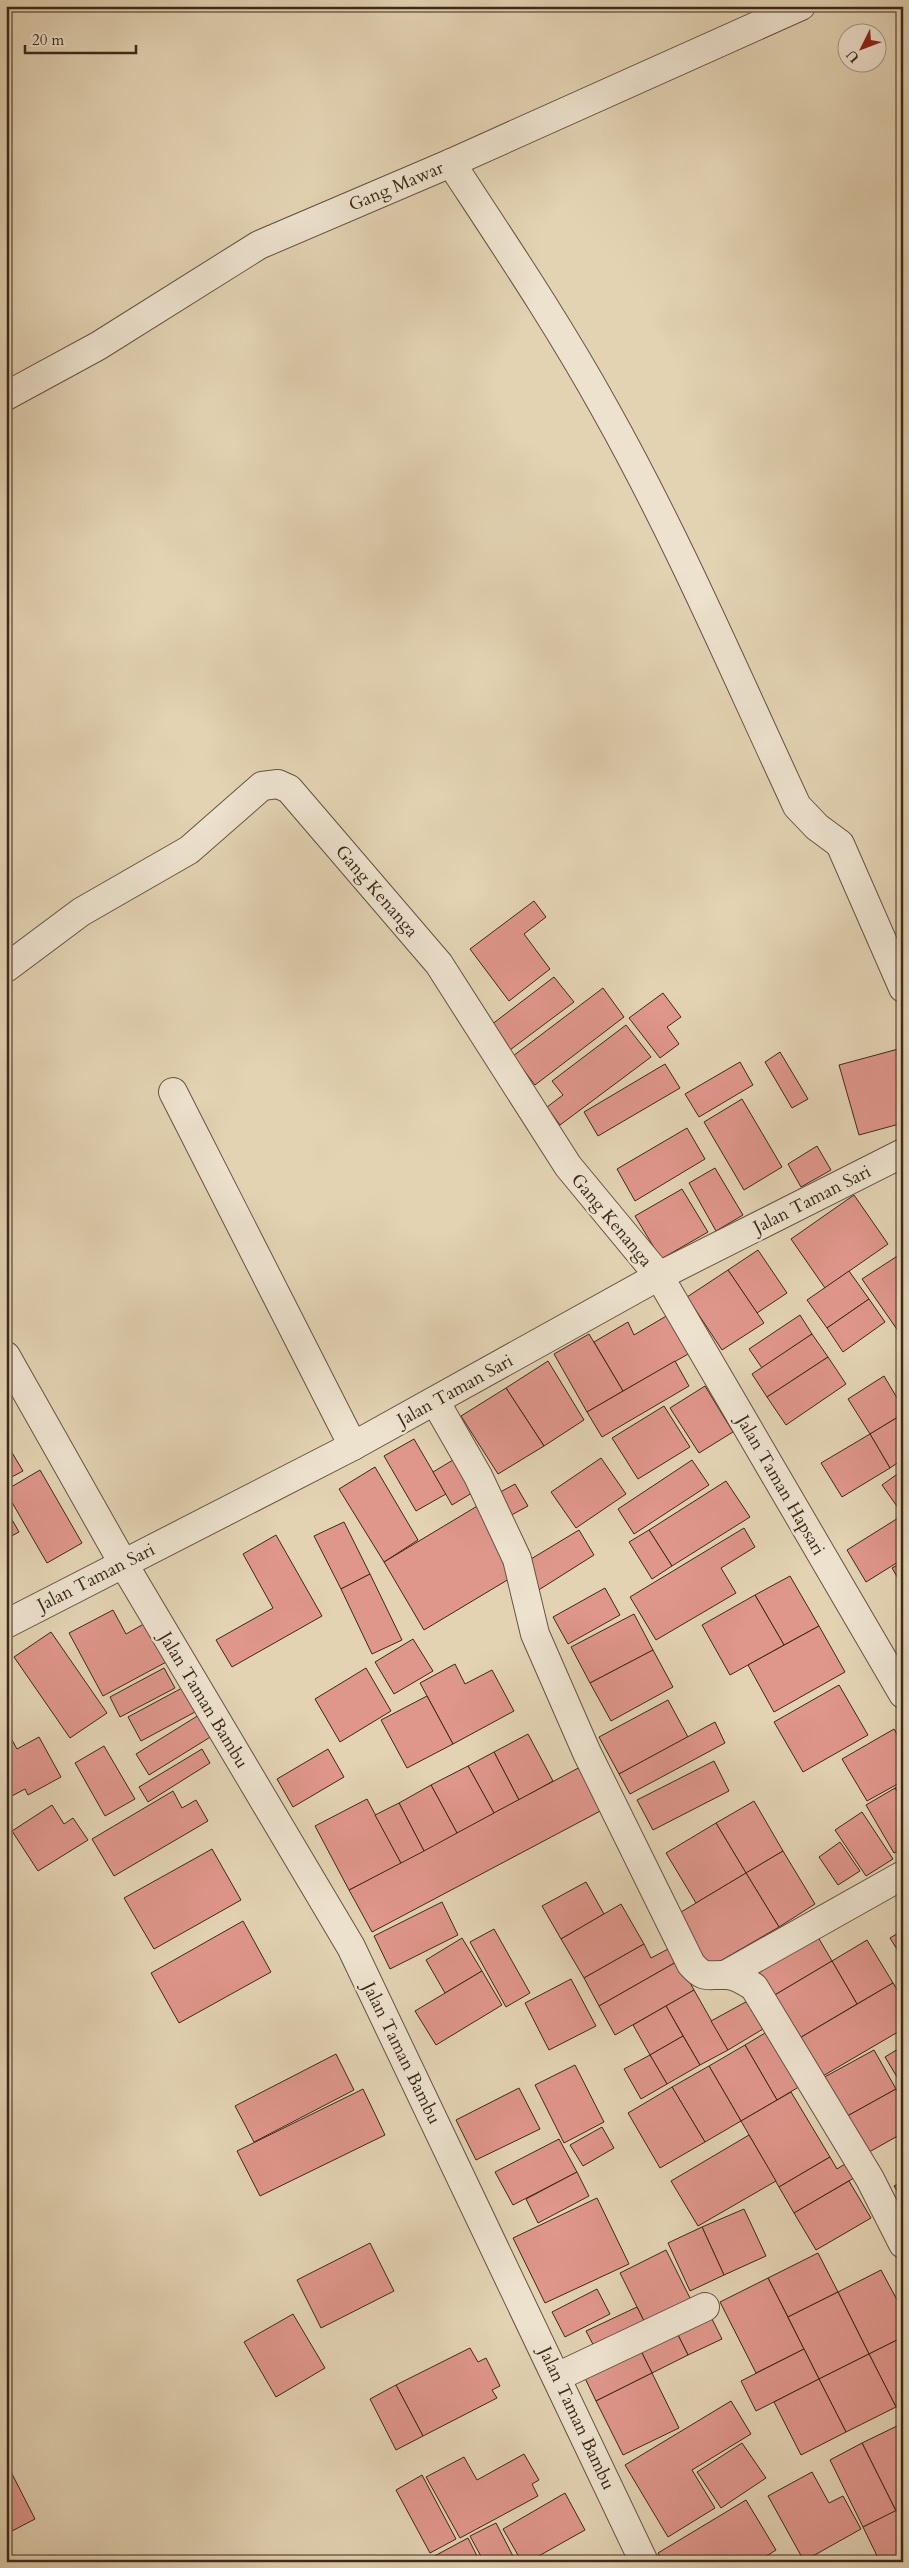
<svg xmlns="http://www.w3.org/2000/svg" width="909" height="2568" font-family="Cardo,serif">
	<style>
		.building { fill: #df968b; stroke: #3c2919 }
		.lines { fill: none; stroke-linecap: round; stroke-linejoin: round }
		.minor-casing { stroke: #665440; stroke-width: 30 }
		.minor { stroke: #ede2ce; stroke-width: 28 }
		.labels { text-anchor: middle; stroke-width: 5; stroke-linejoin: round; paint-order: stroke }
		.street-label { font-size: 18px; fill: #3c2919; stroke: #ede2ce }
	</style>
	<rect width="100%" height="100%" fill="#e3d3b3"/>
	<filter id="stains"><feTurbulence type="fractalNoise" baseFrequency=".004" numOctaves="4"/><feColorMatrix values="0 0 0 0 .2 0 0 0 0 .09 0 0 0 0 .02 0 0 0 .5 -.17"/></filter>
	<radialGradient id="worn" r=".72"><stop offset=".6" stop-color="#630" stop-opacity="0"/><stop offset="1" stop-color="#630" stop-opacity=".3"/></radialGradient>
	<!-- building -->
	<g class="building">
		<polygon points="534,901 546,917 524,934 550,969 509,1001 470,949"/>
		<polygon points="554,977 574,1002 510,1050 491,1025"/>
		<polygon points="603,988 624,1017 535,1085 513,1056"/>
		<polygon points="663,993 681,1017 667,1027 679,1044 660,1058 629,1018"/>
		<polygon points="626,1025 651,1057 560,1125 547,1107 563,1095 552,1081"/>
		<polygon points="902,1048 903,1123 859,1135 839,1065"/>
		<polygon points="780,1052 808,1099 792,1108 765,1062"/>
		<polygon points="740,1062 753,1085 699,1117 685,1094"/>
		<polygon points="665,1064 680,1088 598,1136 584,1112"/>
		<polygon points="742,1099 782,1167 744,1190 704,1122"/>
		<polygon points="687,1128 705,1159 635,1201 617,1169"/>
		<polygon points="817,1146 831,1170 801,1187 788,1164"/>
		<polygon points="715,1168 743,1215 716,1231 689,1183"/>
		<polygon points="682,1189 708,1232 661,1259 635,1216"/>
		<polygon points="854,1195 888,1244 825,1288 791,1239"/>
		<polygon points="758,1250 787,1293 757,1313 728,1270"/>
		<polygon points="899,1255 903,1260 903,1338 862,1279"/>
		<polygon points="728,1270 764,1323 722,1350 687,1297"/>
		<polygon points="849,1271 869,1299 827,1328 807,1300"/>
		<polygon points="869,1299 885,1322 843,1352 827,1328"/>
		<polygon points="668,1315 690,1353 623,1391 594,1342 628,1322 634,1335"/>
		<polygon points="800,1315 812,1334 762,1368 749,1349"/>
		<polygon points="589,1334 623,1391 587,1412 554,1354"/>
		<polygon points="812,1334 828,1357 767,1397 752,1374"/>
		<polygon points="828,1357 846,1384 786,1425 767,1397"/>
		<polygon points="548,1361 584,1420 544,1446 506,1388"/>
		<polygon points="675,1361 689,1386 602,1437 587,1412"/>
		<polygon points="884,1376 903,1408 903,1414 870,1434 848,1399"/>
		<polygon points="705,1386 733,1432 699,1453 670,1408"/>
		<polygon points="506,1388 544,1446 498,1474 461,1416"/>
		<polygon points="664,1406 690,1447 638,1479 612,1438"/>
		<polygon points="903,1414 903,1459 890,1468 870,1434"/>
		<polygon points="870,1434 890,1468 842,1497 821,1463"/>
		<polygon points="414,1439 446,1494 416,1511 384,1456"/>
		<polygon points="6,1446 8,1446 23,1471 6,1480"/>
		<polygon points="458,1457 477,1490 452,1505 433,1472"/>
		<polygon points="601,1458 626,1494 576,1528 551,1492"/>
		<polygon points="692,1460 709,1485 634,1534 618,1509"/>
		<polygon points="375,1467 418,1540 384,1562 339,1489"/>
		<polygon points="40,1470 82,1543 47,1563 6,1492 6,1490"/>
		<polygon points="903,1470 903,1511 901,1512 882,1485"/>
		<polygon points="726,1481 750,1517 672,1566 649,1530"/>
		<polygon points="515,1484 528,1506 506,1518 493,1496"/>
		<polygon points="479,1505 519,1573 424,1630 384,1562"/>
		<polygon points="6,1509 19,1532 6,1539"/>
		<polygon points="903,1515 903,1559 866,1582 847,1550"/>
		<polygon points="344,1522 370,1574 341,1589 314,1536"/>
		<polygon points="744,1528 755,1547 721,1568 736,1593 656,1640 630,1597"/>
		<polygon points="579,1530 594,1555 537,1591 521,1565"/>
		<polygon points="649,1530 672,1566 652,1579 629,1542"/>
		<polygon points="276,1535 322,1616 232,1667 216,1640 273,1608 243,1554"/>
		<polygon points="903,1562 903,1587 892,1568"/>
		<polygon points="370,1574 402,1640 372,1654 341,1589"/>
		<polygon points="790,1576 819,1626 784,1645 755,1595"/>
		<polygon points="605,1588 620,1615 568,1644 553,1617"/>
		<polygon points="755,1595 784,1645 730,1675 702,1625"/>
		<polygon points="113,1610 126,1634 149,1621 170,1660 103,1696 69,1633"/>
		<polygon points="634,1614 653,1650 590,1683 571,1647"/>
		<polygon points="819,1626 845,1672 774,1712 748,1665"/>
		<polygon points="51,1632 107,1713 70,1738 14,1657"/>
		<polygon points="413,1639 433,1671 394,1694 375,1662"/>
		<polygon points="653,1650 673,1687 611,1721 590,1683"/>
		<polygon points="455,1664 465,1684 492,1670 514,1711 453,1744 420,1683"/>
		<polygon points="164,1668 175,1688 120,1717 110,1697"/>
		<polygon points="366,1668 391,1711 340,1742 315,1699"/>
		<polygon points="839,1685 868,1735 803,1772 774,1722"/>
		<polygon points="182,1688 195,1712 141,1741 128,1717"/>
		<polygon points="427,1696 453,1744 407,1768 381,1720"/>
		<polygon points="668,1700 688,1737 619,1774 599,1737"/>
		<polygon points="199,1715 212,1736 149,1775 136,1754"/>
		<polygon points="715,1722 725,1743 630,1794 619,1774"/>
		<polygon points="6,1729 17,1749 39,1737 61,1777 28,1795 25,1789 6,1799"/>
		<polygon points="894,1729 903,1744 903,1781 867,1801 842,1759"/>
		<polygon points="528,1734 553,1781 519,1800 494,1752"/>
		<polygon points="104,1746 135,1799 105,1816 75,1763"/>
		<polygon points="202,1749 210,1763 148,1802 139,1787"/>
		<polygon points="328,1749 344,1777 293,1807 277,1779"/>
		<polygon points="494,1752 519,1800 494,1813 468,1766"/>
		<polygon points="714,1761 729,1791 653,1830 637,1800"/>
		<polygon points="584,1765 606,1808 372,1932 349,1890"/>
		<polygon points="468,1766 494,1813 457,1833 431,1785"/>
		<polygon points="903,1783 903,1801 895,1788"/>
		<polygon points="431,1785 457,1833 424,1851 399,1803"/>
		<polygon points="895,1788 903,1801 903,1848 894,1853 866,1805"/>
		<polygon points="173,1791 182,1808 196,1800 208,1821 114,1876 92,1839"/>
		<polygon points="367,1799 401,1863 349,1890 315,1826"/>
		<polygon points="754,1801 783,1851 746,1873 716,1823"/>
		<polygon points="399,1803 424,1851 401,1863 375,1815"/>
		<polygon points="52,1805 64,1824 73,1818 88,1840 38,1871 12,1831"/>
		<polygon points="862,1812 893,1859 866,1876 835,1830"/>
		<polygon points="716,1823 746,1873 696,1903 666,1853"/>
		<polygon points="840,1842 860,1871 838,1885 819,1857"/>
		<polygon points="212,1849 241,1900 154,1949 124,1898"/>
		<polygon points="783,1851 815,1904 779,1927 746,1873"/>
		<polygon points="746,1873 779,1927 703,1971 671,1918"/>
		<polygon points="586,1882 604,1914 561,1939 542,1906"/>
		<polygon points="442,1902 458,1935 390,1969 374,1936"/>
		<polygon points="621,1904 644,1944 584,1978 561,1939"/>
		<polygon points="243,1921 271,1972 179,2023 151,1973"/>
		<polygon points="494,1929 530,1993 506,2007 470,1942"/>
		<polygon points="903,1930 903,1959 890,1938"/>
		<polygon points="815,1932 832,1961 768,1999 750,1971"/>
		<polygon points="462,1938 482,1971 445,1993 426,1960"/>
		<polygon points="867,1940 893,1983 857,2004 832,1961"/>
		<polygon points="644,1944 651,1958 670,1948 678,1961 599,2006 584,1978"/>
		<polygon points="678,1961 694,1990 615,2035 599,2006"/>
		<polygon points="832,1961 857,2004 793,2042 768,1999"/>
		<polygon points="482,1971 502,2005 436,2045 415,2011"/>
		<polygon points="571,1979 596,2026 549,2050 525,2003"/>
		<polygon points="893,1983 903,1999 903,2029 816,2080 793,2042"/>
		<polygon points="694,1990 728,2050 700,2065 666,2006"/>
		<polygon points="753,1998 768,2026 728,2050 711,2021"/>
		<polygon points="666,2006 683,2036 650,2055 633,2025"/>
		<polygon points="775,2027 807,2082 777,2100 745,2045"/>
		<polygon points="683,2036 700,2065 667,2084 650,2055"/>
		<polygon points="745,2045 777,2100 741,2121 709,2066"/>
		<polygon points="903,2046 903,2087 885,2057"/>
		<polygon points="874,2050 896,2089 842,2119 819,2080"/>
		<polygon points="336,2054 354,2090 254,2142 235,2106"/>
		<polygon points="650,2055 667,2084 641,2099 624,2069"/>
		<polygon points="575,2065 604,2122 564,2143 535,2085"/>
		<polygon points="709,2066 741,2121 705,2142 672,2087"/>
		<polygon points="672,2087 705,2142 660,2168 628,2113"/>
		<polygon points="519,2088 540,2129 476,2160 456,2120"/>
		<polygon points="363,2089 385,2135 260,2196 237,2151"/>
		<polygon points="896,2089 903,2100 903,2133 862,2156 842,2119"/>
		<polygon points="791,2092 830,2157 779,2187 741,2121"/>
		<polygon points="602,2127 614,2148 583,2166 570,2145"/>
		<polygon points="749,2135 776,2181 698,2226 671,2181"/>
		<polygon points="559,2139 577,2172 513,2205 495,2172"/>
		<polygon points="830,2157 837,2169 850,2161 859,2175 794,2213 779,2187"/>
		<polygon points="577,2172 589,2196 538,2223 526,2199"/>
		<polygon points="849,2181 871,2218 816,2250 794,2213"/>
		<polygon points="903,2181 903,2200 894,2186"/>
		<polygon points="597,2198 629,2264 545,2303 513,2238"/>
		<polygon points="744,2209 766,2256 724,2275 702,2227"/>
		<polygon points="702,2227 724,2275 690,2291 668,2243"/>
		<polygon points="370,2243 394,2291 321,2328 297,2280"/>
		<polygon points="666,2250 695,2308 649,2331 620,2273"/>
		<polygon points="818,2253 838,2292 788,2317 768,2278"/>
		<polygon points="881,2270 903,2311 903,2337 869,2354 838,2292"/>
		<polygon points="768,2278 804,2349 756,2373 720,2302"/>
		<polygon points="597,2289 610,2314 565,2337 552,2312"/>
		<polygon points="838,2292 869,2354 819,2379 788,2317"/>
		<polygon points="637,2307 649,2331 599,2356 586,2331"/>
		<polygon points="707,2309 722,2339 688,2355 673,2325"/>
		<polygon points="293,2314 325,2368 276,2397 244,2342"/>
		<polygon points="673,2325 688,2355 652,2373 637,2343"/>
		<polygon points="903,2337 903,2403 896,2407 869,2354"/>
		<polygon points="637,2343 652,2373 596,2401 581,2370"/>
		<polygon points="470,2348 478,2362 486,2358 500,2386 492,2390 497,2398 423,2436 396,2385"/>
		<polygon points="804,2349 819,2379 756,2411 741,2381"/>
		<polygon points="869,2354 896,2407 846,2432 819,2379"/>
		<polygon points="652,2373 679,2428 623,2455 596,2401"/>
		<polygon points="819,2379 846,2432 801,2455 774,2402"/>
		<polygon points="396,2385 423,2436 396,2450 370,2399"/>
		<polygon points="731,2401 751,2434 692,2470 715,2508 668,2537 625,2465"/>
		<polygon points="899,2425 903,2433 903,2507 896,2511 862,2443"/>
		<polygon points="742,2443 766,2478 721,2508 697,2472"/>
		<polygon points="862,2443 896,2511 863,2527 830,2460"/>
		<polygon points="524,2454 539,2480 532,2484 538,2496 460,2538 426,2477 464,2457 477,2480"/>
		<polygon points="9,2468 35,2519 12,2531 6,2520 6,2469"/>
		<polygon points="812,2472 829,2503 843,2496 861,2529 804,2561 768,2496"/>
		<polygon points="422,2475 456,2539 430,2553 396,2490"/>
		<polygon points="565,2493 585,2530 528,2562 522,2562 503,2529"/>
		<polygon points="746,2500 776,2550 757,2562 663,2562 658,2553"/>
		<polygon points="903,2507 903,2555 889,2562 880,2562 863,2527"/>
		<polygon points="496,2523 516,2562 484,2562 470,2536"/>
		<polygon points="468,2538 480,2562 430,2562 429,2559"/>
	</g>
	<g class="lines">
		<!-- minor casing -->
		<g class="minor-casing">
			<g id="minor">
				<path d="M451,163c53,81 107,161 154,246 72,128 130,264 192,397l20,21 23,17 63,144"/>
				<polyline points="6,396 98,346 259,245 451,163 801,6"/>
				<polyline points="6,968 81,912 189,850 262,786 278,784 289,789 439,964 568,1166 659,1276 903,1694"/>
				<polyline points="173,1092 353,1446"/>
				<polyline points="6,1356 123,1563 351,1947 644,2562"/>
				<path d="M435,1401l43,75 39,83 18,75 52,119 104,211c14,16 16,10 35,11 10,0 20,7 28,12l116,192 33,65"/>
				<polyline points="6,1624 353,1446 659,1276 903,1153"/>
				<polyline points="727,1974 903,1875"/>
				<polyline points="557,2377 705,2307"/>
			</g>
		</g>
		<!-- minor -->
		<use href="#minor" class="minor"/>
	</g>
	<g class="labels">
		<!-- street labels -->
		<g class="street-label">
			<text transform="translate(396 186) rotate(-23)" y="6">Gang Mawar</text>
			<text transform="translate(377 891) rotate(49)" y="6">Gang Kenanga</text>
			<text transform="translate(812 1199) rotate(-27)" y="6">Jalan Taman Sari</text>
			<text transform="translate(612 1220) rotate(50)" y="6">Gang Kenanga</text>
			<text transform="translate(455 1390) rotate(-29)" y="6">Jalan Taman Sari</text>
			<text transform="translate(781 1485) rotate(60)" y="6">Jalan Taman Hapsari</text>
			<text transform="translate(96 1577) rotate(-27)" y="6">Jalan Taman Sari</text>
			<text transform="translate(204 1700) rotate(59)" y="6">Jalan Taman Bambu</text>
			<text transform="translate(402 2053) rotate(64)" y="6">Jalan Taman Bambu</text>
			<text transform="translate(577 2418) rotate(65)" y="6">Jalan Taman Bambu</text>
		</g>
	</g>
	<!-- margin -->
	<rect width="909" height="2568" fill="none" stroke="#e3d3b3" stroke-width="25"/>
	<rect x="8" y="8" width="894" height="2553" fill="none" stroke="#3c2919" stroke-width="2.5"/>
	<rect x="12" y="12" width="884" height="2543" fill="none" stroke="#3c2919"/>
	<!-- north arrow -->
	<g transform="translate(862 48) rotate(228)"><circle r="24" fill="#ede2ce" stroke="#a69886"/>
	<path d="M0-4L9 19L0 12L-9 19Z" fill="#8f2418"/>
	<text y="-8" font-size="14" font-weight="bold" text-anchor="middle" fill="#3c2919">U</text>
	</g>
	<!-- scale -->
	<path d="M25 45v8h111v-8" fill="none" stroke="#3c2919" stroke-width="2.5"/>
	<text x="32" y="45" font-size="15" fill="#3c2919" stroke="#ede2ce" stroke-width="4" paint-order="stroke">20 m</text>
	<rect width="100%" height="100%" filter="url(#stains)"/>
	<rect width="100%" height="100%" fill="url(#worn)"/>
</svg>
